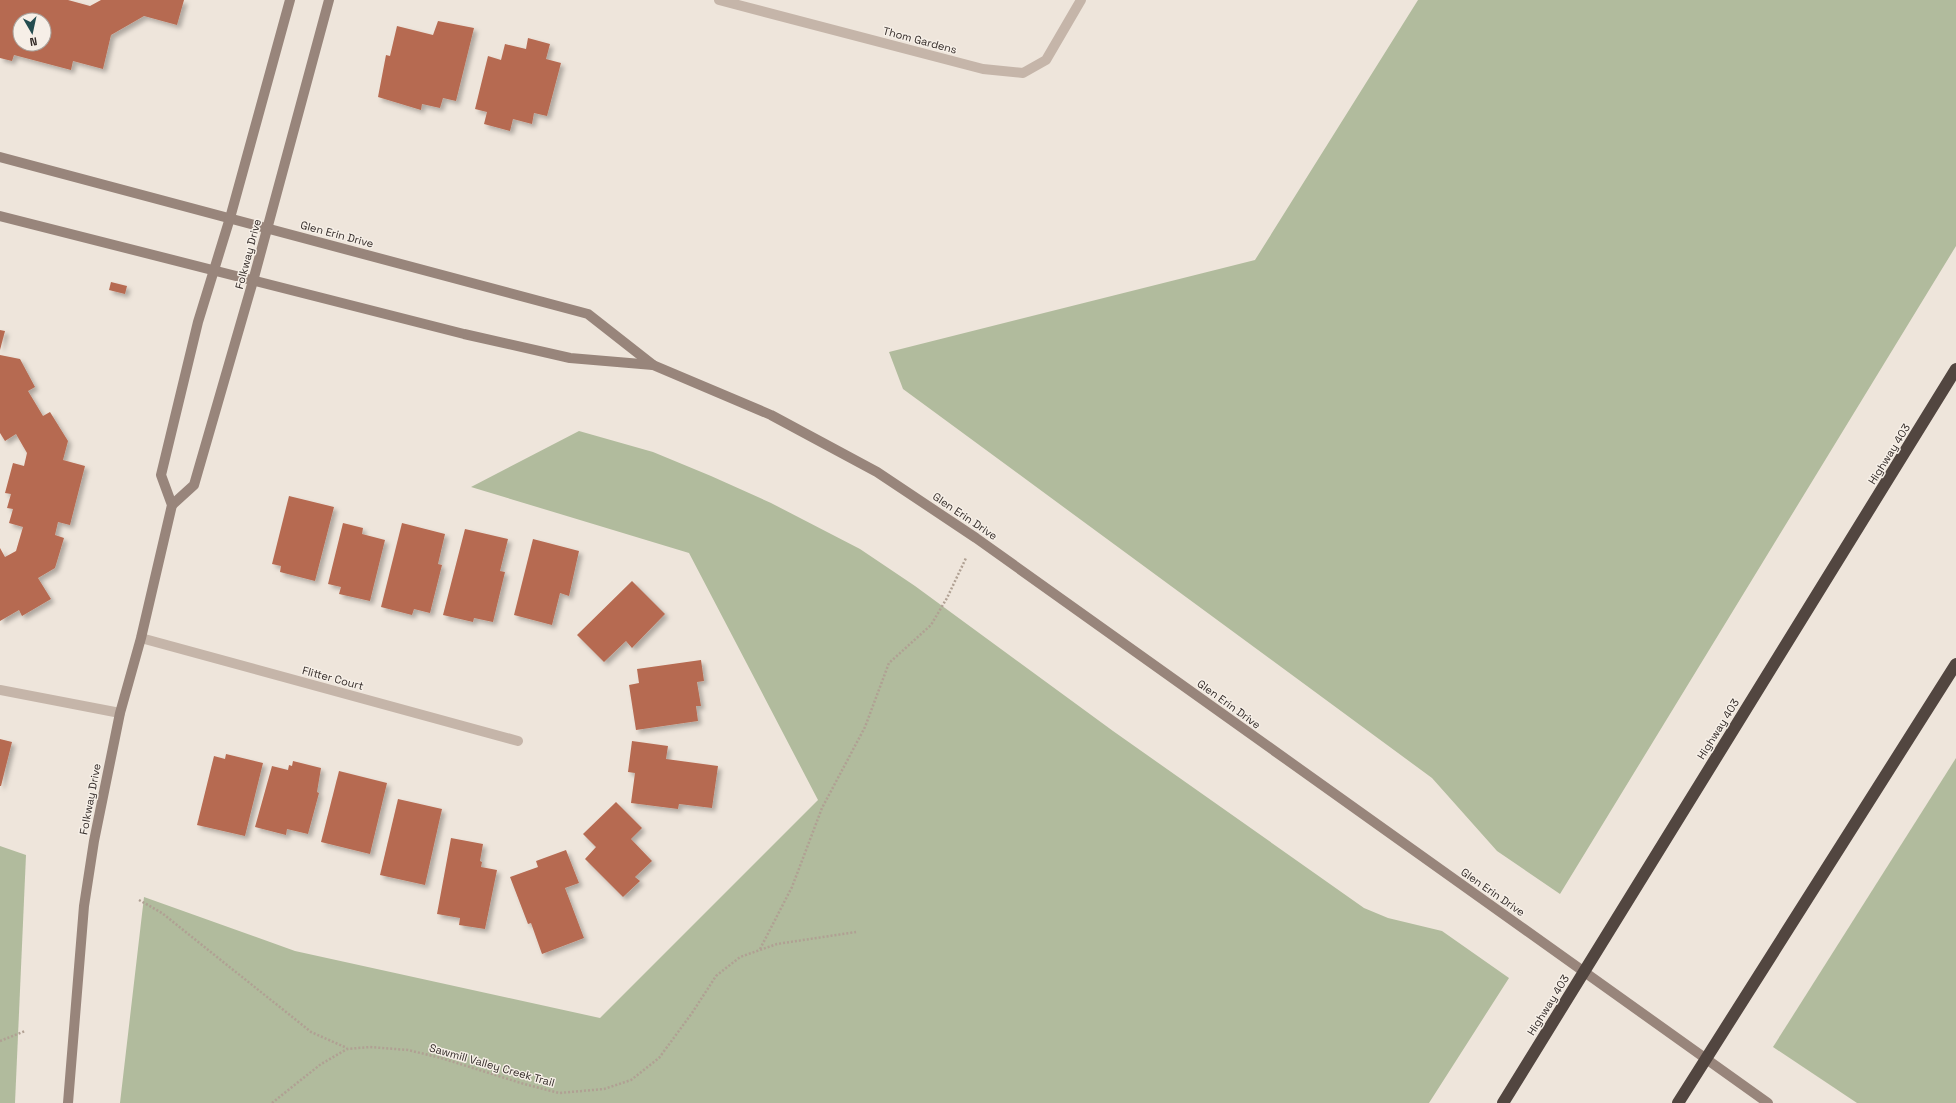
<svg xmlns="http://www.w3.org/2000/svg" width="1956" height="1103" font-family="'Space Grotesk',sans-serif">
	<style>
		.green { fill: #b1bb9d }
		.building { fill: #b66a51; fill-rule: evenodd; filter: url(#shadow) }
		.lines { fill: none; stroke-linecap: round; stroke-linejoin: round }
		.path { stroke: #b0a093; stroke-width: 2.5; stroke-dasharray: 2 2; stroke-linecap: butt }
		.lane { stroke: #c5b5a9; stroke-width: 10 }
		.street { stroke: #c5b5a9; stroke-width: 10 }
		.secondary { stroke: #98857b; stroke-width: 10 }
		.highway { stroke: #524640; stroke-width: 12 }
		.labels { text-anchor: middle; stroke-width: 3; stroke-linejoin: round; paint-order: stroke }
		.street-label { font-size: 11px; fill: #332b28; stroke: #f6efe7 }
	</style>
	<defs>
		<filter id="shadow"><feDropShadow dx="3.5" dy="3.5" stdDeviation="2" flood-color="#0004"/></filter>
	</defs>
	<rect width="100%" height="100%" fill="#eee5db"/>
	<!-- green -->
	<g class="green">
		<polygon points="1418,0 1956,0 1956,246 1560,894 1497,851 1432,778 903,389 889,352 1255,260"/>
		<polygon points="579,431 653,452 711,476 771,503 860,549 915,586 1113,731 1364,908 1388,918 1442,931 1509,978 1429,1103 120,1103 144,897 295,951 600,1018 818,800 689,553 471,487"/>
		<polygon points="1956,758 1956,1103 1857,1103 1773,1047"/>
		<polygon points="0,846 26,855 15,1103 0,1103"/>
	</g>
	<!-- building -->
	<g class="building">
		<path d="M0,0h68l22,6 11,-6h83l-7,25 -33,-9 -33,19 -8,34 -30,-8 -2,9 -57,-15 -2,6 -12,-3zM20,20h24v24h-24z"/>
		<polygon points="438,21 474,28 456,101 443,98 440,108 422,104 421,110 378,97 386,55 390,56 397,26 433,35"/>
		<polygon points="528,38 550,44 546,59 561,63 547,116 534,113 532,124 513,119 510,131 484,124 487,112 475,109 488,56 501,60 505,44 526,49"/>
		<polygon points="111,282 127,286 125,294 109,290"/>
		<polygon points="0,330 5,331 0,350"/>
		<polygon points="0,355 20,359 35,387 28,391 43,416 50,412 68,441 63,460 85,466 70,525 58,522 55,535 64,538 55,568 38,578 51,599 22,616 19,610 0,621 0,548 5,557 16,551 23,527 9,523 13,509 7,508 11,494 5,493 13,463 24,466 27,453 16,434 5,441 0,433"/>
		<polygon points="289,496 334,507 315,581 280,572 281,566 272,564"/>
		<polygon points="343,523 363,528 362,534 385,540 370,601 339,594 341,587 328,584"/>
		<polygon points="402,523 445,534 438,564 442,565 430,613 414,609 412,615 381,607"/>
		<polygon points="465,529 508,539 500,571 505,572 493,622 474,618 473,622 443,615"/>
		<polygon points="533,539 579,551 569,596 560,593 552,625 514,615"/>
		<polygon points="632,581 665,614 632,648 626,641 604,662 577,635"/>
		<polygon points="701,660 704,681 697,682 701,706 696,706 698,721 636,730 629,685 639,683 637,669"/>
		<polygon points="0,739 12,742 1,786 0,786"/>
		<polygon points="632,741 668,746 666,759 718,766 712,808 679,804 678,809 631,803 635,773 628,772"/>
		<polygon points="226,754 263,763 245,836 197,825 214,756 225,759"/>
		<polygon points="293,761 321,768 317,792 319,793 308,834 287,829 286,835 255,827 272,766 288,770 289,765 292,766"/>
		<polygon points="339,771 387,783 370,854 321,842"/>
		<polygon points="398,799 442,809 425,885 380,875"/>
		<polygon points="616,802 642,828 631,839 652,861 635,877 640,881 623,897 585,859 596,847 583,834"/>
		<polygon points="451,838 483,844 480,861 482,862 481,867 497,870 485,929 459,925 460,918 437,914"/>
		<polygon points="566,850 579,883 565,888 584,938 542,954 531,923 528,924 510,877 538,867 536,861"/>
	</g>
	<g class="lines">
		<!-- path -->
		<g class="path">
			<polyline points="139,900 162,913 311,1032 347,1048"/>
			<polyline points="760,949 792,887 822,808 865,727 889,663 931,625 947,598 966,558"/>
			<polyline points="0,1041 25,1031"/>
			<polyline points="272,1103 321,1064 347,1049 370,1047 408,1050 441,1058 524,1084 559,1093 604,1089 631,1080 659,1058 692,1013 716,976 740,957 777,944 856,932"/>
		</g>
		<!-- lane -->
		<polyline class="lane" points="0,690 120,713"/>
		<!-- street -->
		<g class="street">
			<polyline points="719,0 983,69 1023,73 1046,60 1081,0"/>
			<polyline points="141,638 518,741"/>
		</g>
		<!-- secondary -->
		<g class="secondary">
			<polyline points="0,157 588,314 653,365 771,415 877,472 976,538 1768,1103"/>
			<polyline points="0,216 464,334 570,358 653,365"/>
			<polyline points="172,505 194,485 253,281 329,0"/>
			<polyline points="68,1103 84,906 94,841 120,713 141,638 172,505 161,475 198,322 230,218 290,0"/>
		</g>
		<!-- highway -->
		<g class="highway">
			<polyline points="1503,1103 1956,369"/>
			<polyline points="1678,1103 1956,664"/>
		</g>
	</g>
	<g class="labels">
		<!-- street labels -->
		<g class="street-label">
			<text transform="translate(920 40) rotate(15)" y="4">Thom Gardens</text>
			<text transform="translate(337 234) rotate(15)" y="4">Glen Erin Drive</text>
			<text transform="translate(248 254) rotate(-75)" y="4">Folkway Drive</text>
			<text transform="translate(1889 454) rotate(-58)" y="4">Highway 403</text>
			<text transform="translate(965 516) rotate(34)" y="4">Glen Erin Drive</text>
			<text transform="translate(333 678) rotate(15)" y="4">Flitter Court</text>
			<text transform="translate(1229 704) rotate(36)" y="4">Glen Erin Drive</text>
			<text transform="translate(1718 729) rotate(-58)" y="4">Highway 403</text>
			<text transform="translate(90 799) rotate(-79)" y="4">Folkway Drive</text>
			<text transform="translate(1493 892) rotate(35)" y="4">Glen Erin Drive</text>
			<text transform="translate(1548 1005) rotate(-58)" y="4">Highway 403</text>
			<text transform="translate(492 1065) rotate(16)" y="4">Sawmill Valley Creek Trail</text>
		</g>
	</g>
	<!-- north arrow -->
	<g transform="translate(32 32) rotate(171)"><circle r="19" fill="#f6efe7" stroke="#a8a19b"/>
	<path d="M0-3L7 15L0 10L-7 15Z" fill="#234c4f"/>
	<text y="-6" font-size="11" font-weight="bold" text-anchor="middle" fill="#332b28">N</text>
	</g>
</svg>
